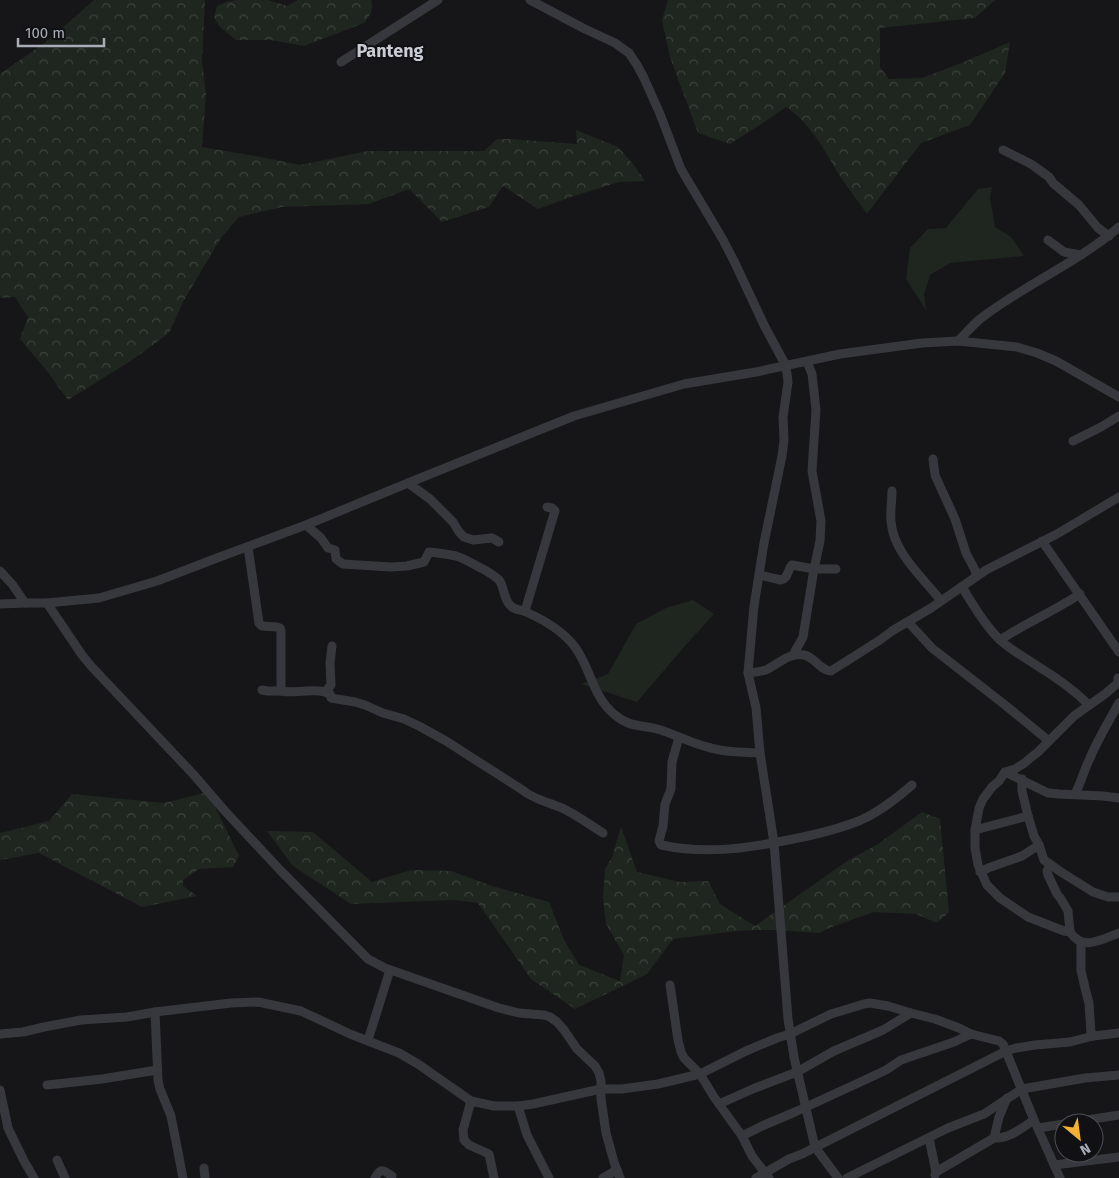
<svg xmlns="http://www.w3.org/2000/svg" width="1119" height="1178" font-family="'Fira Sans',sans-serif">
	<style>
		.green { fill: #1e261f }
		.forest { fill: url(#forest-crowns) }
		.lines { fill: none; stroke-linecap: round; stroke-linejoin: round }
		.minor { stroke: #37383d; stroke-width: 9 }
		.labels { text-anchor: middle; stroke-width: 4; stroke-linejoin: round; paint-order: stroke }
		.quarter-label { font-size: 18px; font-weight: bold; fill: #c9ccd4; stroke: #111113 }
	</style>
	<defs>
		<pattern id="forest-crowns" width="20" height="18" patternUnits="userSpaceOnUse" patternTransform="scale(1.25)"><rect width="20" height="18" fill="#1e261f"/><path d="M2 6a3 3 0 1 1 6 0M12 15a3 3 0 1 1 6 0" fill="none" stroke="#3c433d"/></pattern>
	</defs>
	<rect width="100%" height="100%" fill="#161618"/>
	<!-- green -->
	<g class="green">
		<polygon points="992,187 990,198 995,227 1011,237 1024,256 950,263 930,275 924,294 926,310 906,279 910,248 928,229 946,228 978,189"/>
		<polygon points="693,600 714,614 684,647 637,702 581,684 608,674 636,624 666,608"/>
	</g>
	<!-- forest -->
	<g class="forest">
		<polygon points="94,0 205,0 202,61 206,94 202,147 261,157 300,165 368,151 484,151 497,139 510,139 577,144 576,130 618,147 633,164 645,181 619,182 574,196 538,209 503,186 489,207 442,222 409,189 369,204 282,207 239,217 221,238 184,300 169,333 132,360 68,400 47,371 20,339 28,317 15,297 0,298 0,74 50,39"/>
		<path d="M237,0h31l19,6 11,-6h73c3,9 -1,16 -7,23l-60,23 -34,-6h-34l-17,-14 -5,-9 3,-11 9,-4z"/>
		<path d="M668,0h327l-20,18 -95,10v39l9,12 33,-1 42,-16 46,-20 -5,31 -35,52 -49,18 -54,71c-8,-12 -17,-23 -25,-35 -16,-25 -30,-55 -56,-72l-26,18 -30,19 -32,-11 -28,-76 -8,-37z"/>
		<polygon points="208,792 239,856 233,867 199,869 183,880 183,886 197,896 142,907 39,853 0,860 0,833 49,821 72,794 164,803"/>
		<polygon points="922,812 940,819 949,912 937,923 916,914 874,912 829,928 820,933 777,930 753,930 737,931 673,939 647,974 575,1009 531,979 478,903 455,900 351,904 293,866 267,831 313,832 372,882 411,870 451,871 492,886 549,902 564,940 579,965 620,981 624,955 606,924 603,897 605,869 612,857 621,827 637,872 680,882 708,881 720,904 755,926 847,861 878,844"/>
	</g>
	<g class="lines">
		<!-- minor -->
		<g class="minor">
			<polyline points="530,0 583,28 615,43 629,53 637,65 644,78 660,114 681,169 722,238 734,261 765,327 786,366 788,382 783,417 784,440 782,456 764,543 754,606 748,673 756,708 760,753 774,843 788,1019 794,1057 815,1147 838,1178"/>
			<polyline points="341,62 438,0"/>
			<polyline points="1003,150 1031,164 1049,177 1053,183 1079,205 1098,228 1109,236"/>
			<polyline points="1048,240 1064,252 1081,255"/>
			<path d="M958,341c7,-7 14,-15 22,-22 44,-34 97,-56 139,-92"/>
			<polyline points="1073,441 1101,427 1119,416"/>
			<polyline points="933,459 935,475 939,484 955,519 966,553 975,570 976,576"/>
			<polyline points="408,483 430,499 453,522 459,532 464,537 473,540 492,538 499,542"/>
			<path d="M892,491c0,10 -2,21 -1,31 3,32 32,55 50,79"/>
			<path d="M306,525l15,13 7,10 7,2 1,9 7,5 48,3 16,-1 17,-4 5,-10c9,1 18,2 27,4 10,3 18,9 27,13 5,3 12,7 16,11 6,8 4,20 13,27 4,3 10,3 14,5 18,8 37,19 49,35 16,22 18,51 40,68 17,14 28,9 46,15 17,6 33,14 50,18 16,5 33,4 49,5"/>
			<polyline points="1042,541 1119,652"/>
			<path d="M248,547l11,76 3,3 15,1 3,1 1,3v60c14,3 29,-3 44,1"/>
			<polyline points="0,571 12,584 25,603"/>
			<path d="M759,575l22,5c8,-2 6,-10 11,-15l22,4h22"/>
			<path d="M962,587c11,18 23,38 38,53 12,11 26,18 39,27 18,11 35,23 50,38"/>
			<polyline points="47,603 82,655 91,666 193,774 224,810 280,870 368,959 385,968 499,1008 519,1013 544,1015 550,1017 557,1022 564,1030 577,1049 595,1066 599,1073 601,1081 601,1099 606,1133 614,1162 620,1178"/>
			<polyline points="0,604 25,603 47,603 99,598 157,581 217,558 306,525 408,483 574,416 684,384 756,372 840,354 922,343 958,341 1017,347 1037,353 1056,361 1119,397"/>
			<polyline points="525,611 554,514 555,511 552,508 547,507"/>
			<polyline points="908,622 932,648 1005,705 1049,741"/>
			<path d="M1000,640c26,-17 54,-29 80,-46"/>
			<path d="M332,646l-2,17 1,22 -6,7 5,2 1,4 24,4 10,3 18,8 21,6 15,7 27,15 78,50c9,8 30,13 42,19 13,7 25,15 37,23"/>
			<polyline points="793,655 803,637 814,569 820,541 821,521 812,471 816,410 812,374 807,362"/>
			<path d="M748,673c7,-1 14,-1 20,-4 11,-6 23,-17 36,-14 11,2 15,15 27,16l49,-31 12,-9 39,-23 55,-38 71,-36 62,-37"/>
			<path d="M1119,678h-1v5l-13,11 -31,22 -36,36 -15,12 -8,5 -10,3 -6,9 -7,6 -9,12 -4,9 -4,22v18l3,17 9,20 13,13 28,19 36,14 6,1c13,20 32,7 49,1"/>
			<polyline points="262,690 267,691 281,691"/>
			<path d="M679,737l-7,25 -1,27 -6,15 -2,22 -4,15 2,4c42,9 81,4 122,-4 27,-5 54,-11 78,-21 20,-9 35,-21 51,-35"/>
			<polyline points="1005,772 1048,793 1059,794 1103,796 1119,798"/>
			<polyline points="1022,779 1022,791 1028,816 1034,836 1039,845 1044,860 1061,872 1093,892 1108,897 1119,897"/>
			<path d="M1075,794c6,-11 9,-24 15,-36 8,-19 19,-37 29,-55"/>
			<polyline points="975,830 1028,816"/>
			<polyline points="1050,864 1047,871 1048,875 1057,894 1061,899 1068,911 1070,932"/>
			<polyline points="980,872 988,868 1022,856 1039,845"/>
			<polyline points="1081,943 1081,970 1085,988 1089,1003 1091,1033 1093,1036"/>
			<polyline points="670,985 678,1040 681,1052 684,1058 700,1074 714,1097 742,1136 752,1156 769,1178"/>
			<polyline points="155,1012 158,1080 160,1089 171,1116 183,1178"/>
			<polyline points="0,1034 23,1032 44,1027 81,1020 127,1017 155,1012 231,1003 258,1002 301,1011 350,1034 399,1053 418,1064 471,1101 494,1106 518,1106 533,1104 601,1089 622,1089 658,1084 700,1074 746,1051 777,1038 790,1034 831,1014 864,1004 870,1003 888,1006 911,1013 935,1019 959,1028 971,1034 999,1041 1003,1044 1034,1120 1060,1178"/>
			<polyline points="368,1040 390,970"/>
			<polyline points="47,1085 102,1079 157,1070"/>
			<polyline points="0,1090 8,1128 24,1161 34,1178"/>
			<polyline points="471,1101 463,1130 464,1140 469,1145 489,1154 494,1178"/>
			<polyline points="719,1104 755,1088 797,1072 834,1051 883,1030 911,1013"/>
			<polyline points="518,1106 527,1135 549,1178"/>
			<polyline points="1068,1123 1119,1115"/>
			<polyline points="1038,1128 1064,1124"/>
			<polyline points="742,1136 762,1126 795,1112 854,1085 886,1070 901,1060 954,1042 971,1034"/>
			<polyline points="929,1138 936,1172"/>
			<path d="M994,1138c15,1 28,-10 40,-18"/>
			<polyline points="57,1160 65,1178"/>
			<polyline points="1054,1165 1119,1157"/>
			<polyline points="204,1168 205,1178"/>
			<polyline points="935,1175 936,1172 994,1138 999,1117 1007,1098"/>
			<path d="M375,1178c6,-11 8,-8 17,-2"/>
			<polyline points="603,1178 617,1170"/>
			<polyline points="756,1178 789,1159 802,1154 1006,1051 1016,1048 1035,1045 1070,1042 1093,1036 1119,1033"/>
			<polyline points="847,1178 948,1128 984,1114 1022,1089 1085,1078 1119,1075"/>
		</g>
	</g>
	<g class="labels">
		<!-- quarter labels -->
		<g class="quarter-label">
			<text x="390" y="57">Panteng</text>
		</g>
	</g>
	<!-- north arrow -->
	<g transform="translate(1079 1138) rotate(151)"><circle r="24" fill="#111113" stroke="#4d4f55"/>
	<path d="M0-4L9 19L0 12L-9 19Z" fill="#f2b134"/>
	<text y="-8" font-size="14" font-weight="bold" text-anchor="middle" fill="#a8adb8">N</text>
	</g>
	<!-- scale -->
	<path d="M18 38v8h86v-8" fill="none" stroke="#a8adb8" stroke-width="2.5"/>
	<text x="25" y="38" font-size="15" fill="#a8adb8" stroke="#111113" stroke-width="4" paint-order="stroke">100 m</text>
</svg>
